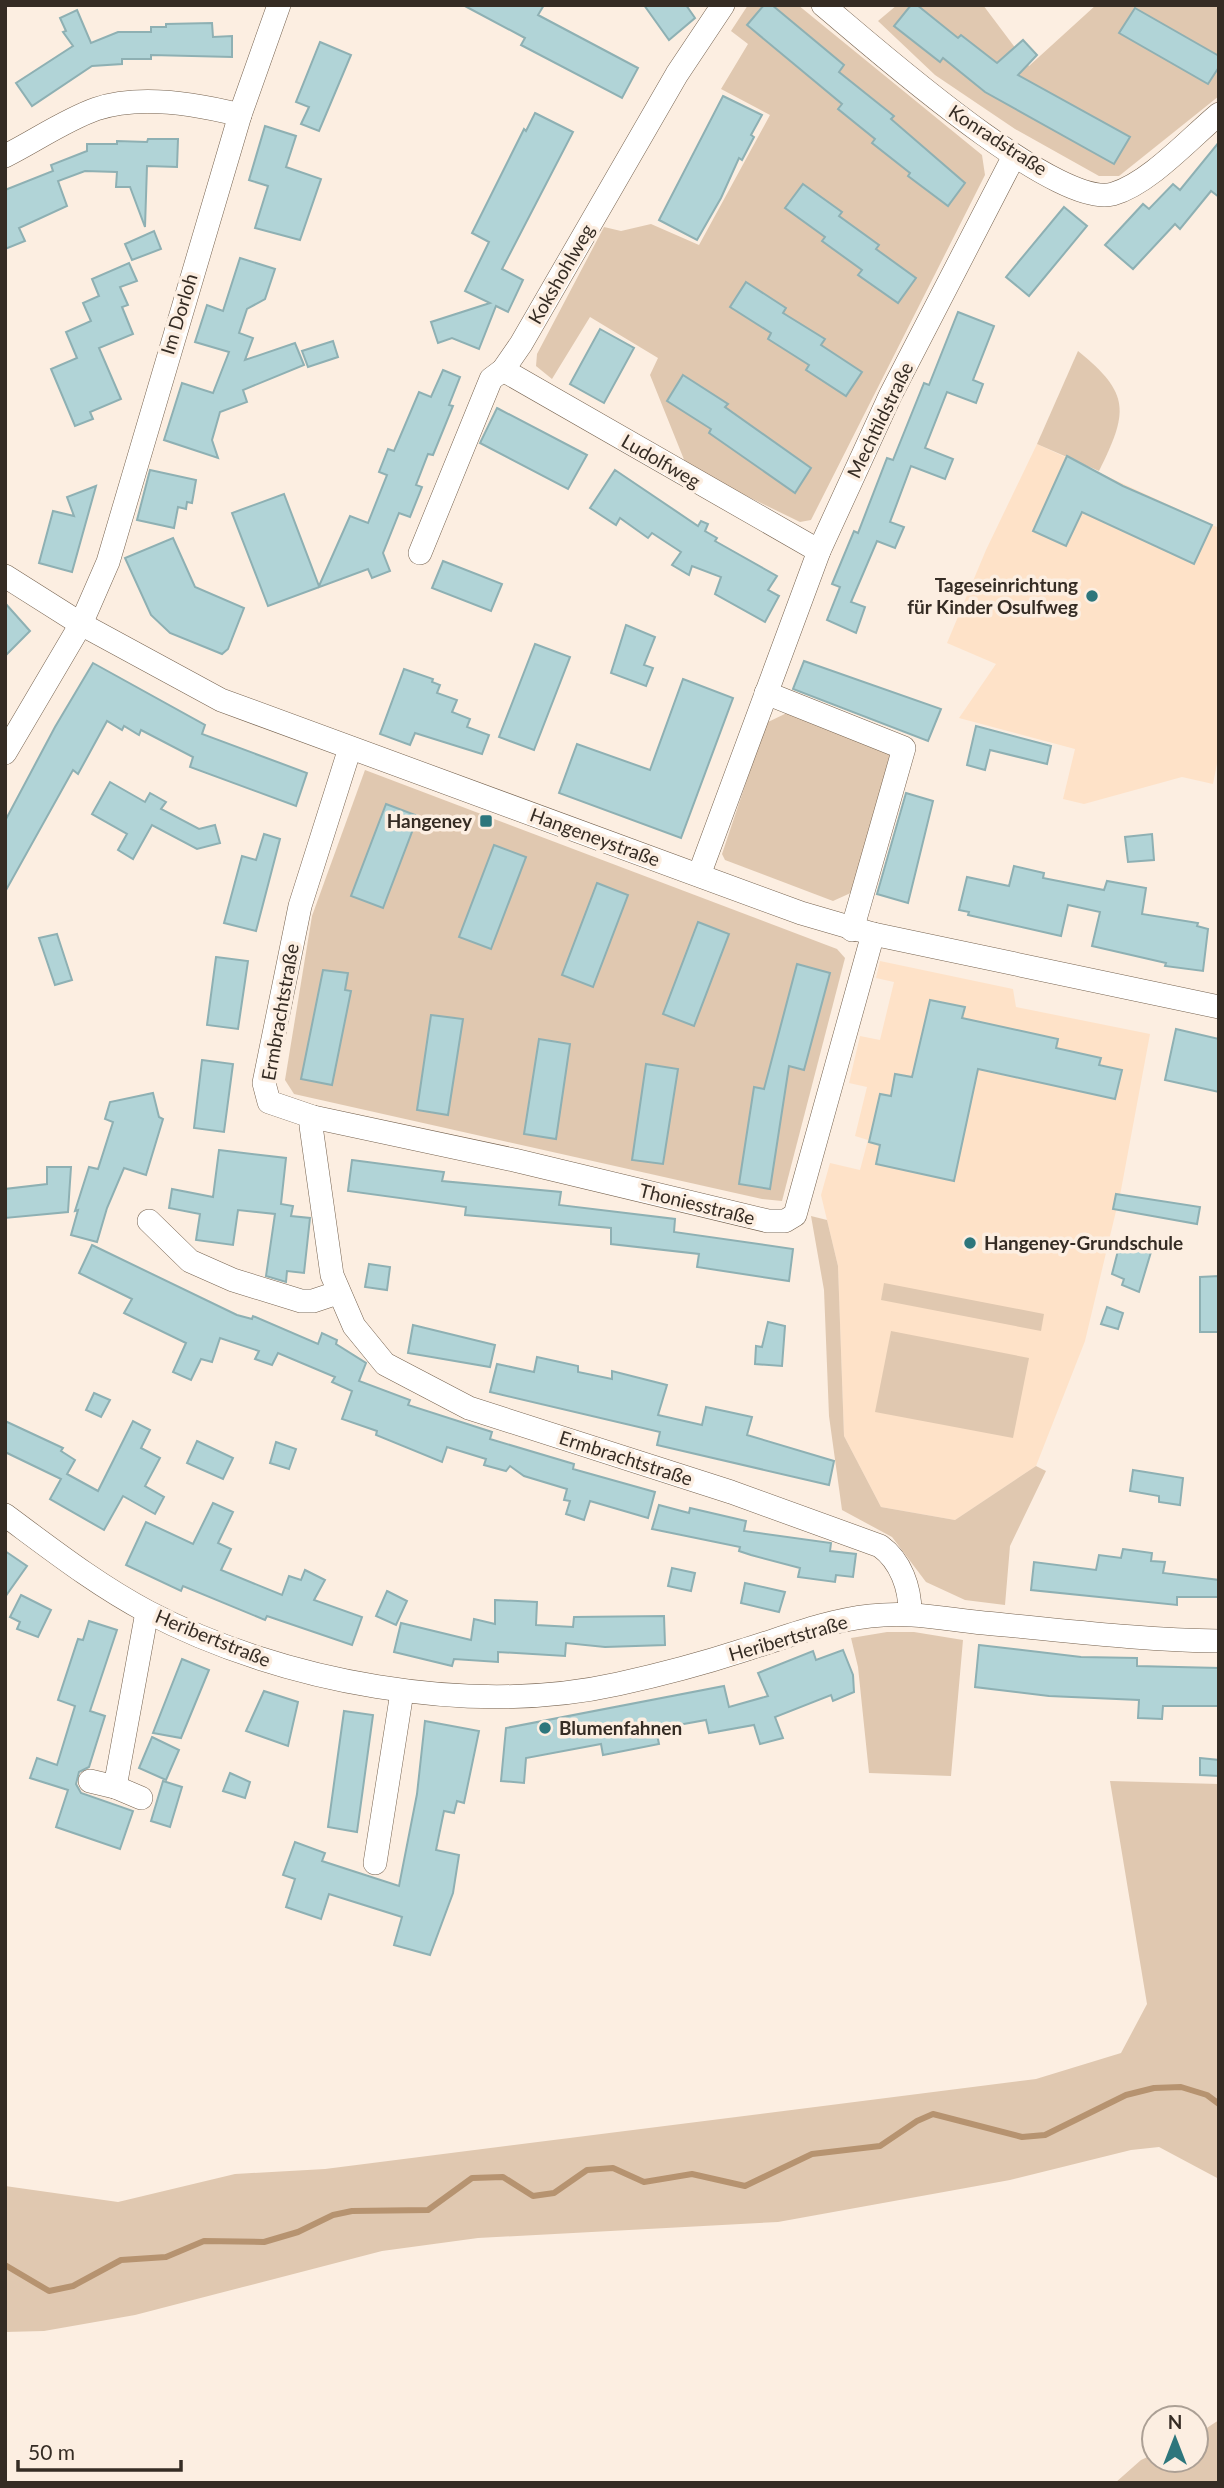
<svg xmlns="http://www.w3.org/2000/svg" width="1224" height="2488" font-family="Lato,sans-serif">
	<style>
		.built { fill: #fee2c8 }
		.green { fill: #e0c8b0 }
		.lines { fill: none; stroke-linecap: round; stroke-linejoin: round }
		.stream { stroke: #b69370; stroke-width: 6 }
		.building { fill: #b1d4d7; stroke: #8eb0b3; stroke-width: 2 }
		.street-casing { stroke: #75624f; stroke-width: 24 }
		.street { stroke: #fff; stroke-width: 23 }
		.poi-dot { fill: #2d767c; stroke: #fceee1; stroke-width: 2.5 }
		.labels { text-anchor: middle; stroke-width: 7; stroke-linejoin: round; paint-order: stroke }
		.street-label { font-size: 19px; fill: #352c24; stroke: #fceee1 }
		.poi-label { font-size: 19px; font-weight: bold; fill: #352c24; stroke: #fceee1; text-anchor: end }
	</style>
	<rect width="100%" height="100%" fill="#fceee1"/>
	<!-- built -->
	<g class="built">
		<polygon points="1037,444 1219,528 1219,753 1213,784 1182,777 1084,804 1063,799 1075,749 959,718 996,664 947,643 986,550"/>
		<polygon points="880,961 1013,989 1016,1007 1150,1034 1121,1190 1085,1341 1036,1466 955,1520 881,1507 844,1436 838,1266 821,1195 830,1163 860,1170 868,1140 855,1136 867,1087 849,1083 860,1036 880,1040 894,982 876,978"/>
	</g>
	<!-- green -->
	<g class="green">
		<polygon points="748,5 798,5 982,155 985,175 811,520 800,522 687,467 650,375 658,358 590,317 552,379 536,366 537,354 604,227 621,231 651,224 699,245 770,115 721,89 748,44 731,31"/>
		<polygon points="897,5 983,5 1029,66 1096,5 1219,5 1219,96 1119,176 1099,176 1015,129 935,75 878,21"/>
		<path d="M1078,351c53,43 50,61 21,120l-62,-27z"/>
		<polygon points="793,710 889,749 893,762 855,891 833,901 725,860 722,854 766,723"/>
		<polygon points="365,770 837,949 845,958 782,1201 762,1199 294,1094 285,1080 312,916"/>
		<polygon points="811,1216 827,1220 838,1266 844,1436 881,1507 955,1520 1036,1466 1046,1471 1010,1546 1005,1605 965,1600 926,1582 892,1537 842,1510 829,1416 824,1290"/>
		<polygon points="884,1283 1044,1314 1041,1331 881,1300"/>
		<polygon points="891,1331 1029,1358 1013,1438 875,1412"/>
		<polygon points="887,1632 914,1632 963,1640 951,1776 869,1773 858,1667 851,1638"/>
		<polygon points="1110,1781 1219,1784 1219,2179 1159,2147 1131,2150 1010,2180 778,2222 478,2238 382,2251 135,2315 44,2331 5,2332 5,2186 118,2202 235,2174 325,2169 1036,2079 1121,2053 1147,2004"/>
		<polygon points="1219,2420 1219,2483 1115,2483 1141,2460 1154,2454 1154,2460 1196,2460 1196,2435"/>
	</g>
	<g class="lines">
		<!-- stream -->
		<polyline class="stream" points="5,2265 49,2291 73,2286 121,2260 166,2257 204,2241 264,2242 298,2232 333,2215 352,2211 428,2210 472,2178 503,2177 533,2196 554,2193 587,2170 613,2168 644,2182 692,2174 745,2186 812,2154 880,2146 917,2121 933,2114 1022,2137 1045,2135 1126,2095 1154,2088 1181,2087 1207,2095 1219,2104"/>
	</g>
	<!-- building -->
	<g class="building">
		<polygon points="463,5 544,5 538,15 638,68 622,98 521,45 525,38"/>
		<polygon points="644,5 686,5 695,18 669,40"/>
		<polygon points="764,5 772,5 844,65 839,72 894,116 891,119 965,183 948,206 908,176 910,173 872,143 875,139 838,109 842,104 747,25"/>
		<polygon points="911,5 917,5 958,38 961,35 997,63 1023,40 1037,55 1018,75 1130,137 1114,164 985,92 943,58 940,62 894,26"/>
		<polygon points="1135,8 1219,56 1219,67 1208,84 1119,33"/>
		<polygon points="77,10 91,43 118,32 151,32 151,27 166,27 166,24 212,23 213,37 232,36 232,57 151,55 151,59 122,59 122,64 92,66 32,106 16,83 73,46 63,32 66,31 60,18"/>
		<polygon points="320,42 351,55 319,131 301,124 309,107 296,102"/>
		<polygon points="723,96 762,115 751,135 754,137 742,160 739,158 721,198 697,240 659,220"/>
		<polygon points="535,113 573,132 502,269 523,280 508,312 496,306 479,349 452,338 438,343 431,322 490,303 465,291 489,242 472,233 524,129 526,131"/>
		<polygon points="265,126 296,136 286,167 321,179 300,240 255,228 268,186 249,180"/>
		<polygon points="148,139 178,139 177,167 147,166 145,227 130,187 116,187 117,172 85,171 58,181 67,206 19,228 25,241 5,249 5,190 53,171 51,165 87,151 87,144 117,144 117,141 147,142"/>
		<polygon points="1219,142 1219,197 1211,191 1180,229 1175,224 1133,269 1105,245 1143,204 1149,209 1173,184 1180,190"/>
		<polygon points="803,184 842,212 839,216 879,245 876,249 916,278 898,303 858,275 862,270 822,241 825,237 785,208"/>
		<polygon points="1064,207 1087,226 1029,296 1006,277"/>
		<polygon points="154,231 161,249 132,260 125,244"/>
		<polygon points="240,258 275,269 265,299 247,309 239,333 253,338 245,360 295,343 304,365 243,390 247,402 220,412 212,440 218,458 164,440 182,383 213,393 229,352 195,342 207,305 223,311"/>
		<polygon points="129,263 137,281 120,287 128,305 122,307 133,334 99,348 121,399 90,412 93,419 75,426 51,369 77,358 66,332 91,321 83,303 99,296 92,279"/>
		<polygon points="746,282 786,308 783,313 825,339 821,345 862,372 846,396 806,370 809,365 768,339 771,333 730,307"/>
		<polygon points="958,312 994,326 973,380 983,384 976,403 947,392 925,448 953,459 945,479 911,466 890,522 904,527 895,548 877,541 851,602 865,607 856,633 827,620 840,587 832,584 854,531 858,533 887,458 893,460 924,383 929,385"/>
		<polygon points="600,329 634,348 604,403 570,384"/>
		<polygon points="333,341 338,357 308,367 302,351"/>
		<polygon points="443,370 460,377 449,405 453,406 433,455 428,454 416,485 422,487 410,517 399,513 383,553 390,571 372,578 368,569 268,606 232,513 284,494 319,586 350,516 368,523 387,475 379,472 388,449 394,451 419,392 431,397"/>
		<polygon points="683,375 728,404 725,407 811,468 795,493 709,433 711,429 667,401"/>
		<polygon points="497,408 587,455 568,489 480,443"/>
		<polygon points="1067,456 1123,486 1212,525 1194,564 1082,512 1066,546 1033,531"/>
		<polygon points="150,470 196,480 192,503 187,502 186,509 178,507 174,528 137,520"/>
		<polygon points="615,470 698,526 701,521 708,524 705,531 717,538 715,541 777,576 768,590 779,596 765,622 715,594 721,577 692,566 689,575 672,565 681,552 652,533 648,538 620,518 616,525 590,508"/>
		<polygon points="96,486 72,572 39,563 53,511 74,516 67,497"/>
		<polygon points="173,538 195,587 244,608 228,649 222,654 170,633 151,615 125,558"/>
		<polygon points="443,561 502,584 491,611 432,588"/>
		<polygon points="5,603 30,631 5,656"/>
		<polygon points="626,625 655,637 644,665 653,668 646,686 611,673"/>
		<polygon points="535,644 570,657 534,750 499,737"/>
		<polygon points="804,661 941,709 928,741 793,689"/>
		<polygon points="93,663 205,725 202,734 307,773 296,806 190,767 193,757 141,730 139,735 124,726 122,730 107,721 78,774 73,770 5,892 5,821 55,727"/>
		<polygon points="404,669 433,679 432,682 440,685 437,693 457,700 452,712 470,719 467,727 489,735 482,754 415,733 410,745 380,734"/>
		<polygon points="683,679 733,698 681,838 559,793 577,744 650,770"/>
		<polygon points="976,726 1051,746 1047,764 990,750 985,770 967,765"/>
		<polygon points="110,782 145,802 150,793 166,802 161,809 199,829 215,825 220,843 197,849 152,825 133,859 118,850 127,834 92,814"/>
		<polygon points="906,793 933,801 908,903 877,894"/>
		<polygon points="386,804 418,816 383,908 351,896"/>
		<polygon points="264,834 280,839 256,931 224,923 242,856 256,860"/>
		<polygon points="1152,834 1154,860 1128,862 1125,837"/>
		<polygon points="494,845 526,857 491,949 459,937"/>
		<polygon points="1014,866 1044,873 1043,878 1104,890 1107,881 1146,888 1142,914 1198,923 1197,926 1208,929 1203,971 1165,966 1166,963 1092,946 1100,912 1068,905 1061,936 968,915 969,912 959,910 967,877 1009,886"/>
		<polygon points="597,883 628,895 593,987 562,975"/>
		<polygon points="698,922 729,934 694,1026 663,1014"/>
		<polygon points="57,934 72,980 55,985 39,938"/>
		<polygon points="216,957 248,961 238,1029 207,1025"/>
		<polygon points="797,964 830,973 804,1070 789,1066 770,1189 739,1184 754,1087 764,1089"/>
		<polygon points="323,970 348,973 345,990 351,991 332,1085 301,1079"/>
		<polygon points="930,1000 965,1007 962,1018 1058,1039 1056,1048 1101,1058 1099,1065 1122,1070 1115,1099 978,1069 954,1181 876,1164 880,1145 869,1142 880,1094 891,1096 895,1074 912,1077"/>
		<polygon points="431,1015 463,1019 448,1115 417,1110"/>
		<polygon points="1176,1029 1219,1039 1219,1092 1165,1080"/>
		<polygon points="539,1039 570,1044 556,1139 524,1134"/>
		<polygon points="202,1060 233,1064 224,1132 194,1128"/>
		<polygon points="646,1064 678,1069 663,1164 632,1160"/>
		<polygon points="153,1093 159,1117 163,1119 146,1175 124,1168 107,1208 97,1242 71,1235 78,1210 75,1211 89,1167 98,1169 113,1122 105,1119 110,1102"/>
		<polygon points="219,1150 286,1158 281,1204 293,1206 291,1216 310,1218 304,1273 287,1271 286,1282 266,1276 275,1214 238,1210 233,1245 196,1240 200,1214 169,1208 172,1189 213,1197"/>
		<polygon points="352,1160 444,1172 442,1181 561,1192 559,1205 675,1219 674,1232 793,1249 789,1281 697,1267 699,1254 611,1244 611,1228 465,1215 466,1207 348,1191"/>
		<polygon points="47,1167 71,1167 68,1212 5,1218 5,1189 47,1184"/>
		<polygon points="1116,1194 1200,1207 1197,1224 1113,1209"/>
		<polygon points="1120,1243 1151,1252 1139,1292 1122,1285 1124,1279 1112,1274"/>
		<polygon points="92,1245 237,1315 252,1319 253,1316 318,1344 322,1333 337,1340 336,1344 366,1363 359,1381 410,1400 408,1405 492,1432 490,1439 574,1464 573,1469 655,1492 648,1518 590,1501 584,1520 566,1514 570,1501 564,1500 567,1489 524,1476 510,1466 506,1471 484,1465 486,1459 447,1447 442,1462 376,1435 377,1431 342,1419 352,1391 332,1382 335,1377 278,1353 272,1365 255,1359 259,1351 220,1338 212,1362 201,1359 191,1380 173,1372 186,1343 124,1313 132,1299 79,1273"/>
		<polygon points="369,1264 390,1267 387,1290 365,1287"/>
		<polygon points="1219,1276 1219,1332 1200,1332 1200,1277"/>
		<polygon points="1107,1307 1123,1313 1118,1329 1101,1324"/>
		<polygon points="768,1322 785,1326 782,1366 755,1364 756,1346 762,1347"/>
		<polygon points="413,1325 495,1345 490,1367 408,1353"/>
		<polygon points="537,1357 578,1366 578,1372 612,1379 612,1371 667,1385 658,1415 702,1425 706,1407 752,1417 747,1435 834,1461 829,1485 657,1445 660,1432 490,1392 497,1364 534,1372"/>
		<polygon points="94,1393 110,1400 101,1417 86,1410"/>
		<polygon points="5,1421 63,1448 61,1451 75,1460 67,1474 98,1491 133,1421 150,1430 141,1448 160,1458 145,1486 164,1497 155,1514 123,1496 104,1530 50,1499 61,1479 5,1452"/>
		<polygon points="197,1441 233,1458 223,1479 187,1463"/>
		<polygon points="276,1442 296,1449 289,1469 270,1463"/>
		<polygon points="1133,1470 1183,1478 1180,1505 1159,1502 1159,1496 1130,1491"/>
		<polygon points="213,1503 233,1512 218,1543 231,1549 221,1570 282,1595 289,1576 301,1580 305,1570 325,1580 314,1600 362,1617 352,1645 267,1616 265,1620 183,1586 181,1591 126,1565 146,1522 193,1544"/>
		<polygon points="659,1505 689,1513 690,1508 746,1521 744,1531 831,1543 830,1551 856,1554 853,1577 836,1575 835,1582 798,1577 800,1568 751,1555 739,1551 740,1547 652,1529"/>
		<polygon points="1123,1549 1152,1553 1151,1561 1165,1562 1163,1573 1219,1580 1219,1597 1177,1597 1177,1605 1031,1590 1034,1562 1096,1570 1099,1555 1121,1558"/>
		<polygon points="5,1551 27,1566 5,1597"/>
		<polygon points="672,1568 695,1573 691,1591 668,1586"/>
		<polygon points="745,1583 785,1592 779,1612 741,1603"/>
		<polygon points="387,1591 407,1601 396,1625 376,1616"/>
		<polygon points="21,1595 51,1610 38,1637 17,1629 20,1622 10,1617"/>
		<polygon points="495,1600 537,1602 536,1625 573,1627 574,1617 664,1616 665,1645 605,1647 566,1643 565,1656 498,1652 498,1662 454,1659 452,1666 394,1652 401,1623 471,1640 474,1619 495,1624"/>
		<polygon points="89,1621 117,1630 90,1711 105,1716 89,1767 79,1772 76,1784 81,1793 133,1811 120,1849 56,1827 68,1790 30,1778 37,1758 57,1765 75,1706 58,1700 78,1639 83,1640"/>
		<polygon points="979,1645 1081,1657 1137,1658 1137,1666 1219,1668 1219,1706 1163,1706 1162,1719 1138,1718 1139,1700 1049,1696 975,1687"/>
		<polygon points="843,1650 853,1675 854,1692 833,1701 831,1695 775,1717 783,1738 760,1744 754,1725 709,1733 706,1720 656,1729 659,1744 603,1755 601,1744 526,1758 524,1783 501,1781 506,1728 724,1686 729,1707 768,1696 758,1673 813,1651 816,1660"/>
		<polygon points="182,1659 209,1670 181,1738 153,1733"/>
		<polygon points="264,1691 298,1702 288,1746 246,1731"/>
		<polygon points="344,1711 373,1715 357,1832 328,1827"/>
		<polygon points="425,1721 479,1731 464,1803 457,1801 454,1813 444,1811 436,1850 459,1855 453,1893 430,1955 394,1945 402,1917 329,1894 321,1919 286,1907 295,1879 283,1875 295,1842 325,1853 322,1861 399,1886 417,1794"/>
		<polygon points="152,1737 179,1750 166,1780 139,1768"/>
		<polygon points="1200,1758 1219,1760 1219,1776 1200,1775"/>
		<polygon points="230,1773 250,1782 245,1798 223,1791"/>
		<polygon points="163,1781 182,1787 170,1827 151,1821"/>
	</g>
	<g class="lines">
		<!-- street casing -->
		<g class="street-casing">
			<g id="street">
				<path d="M823,5c47,39 233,205 290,189 37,-11 77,-56 106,-80"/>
				<path d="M5,156c30,-15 60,-36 91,-47 44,-15 101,-5 144,6"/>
				<polyline points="503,370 819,551"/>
				<polyline points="420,553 491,379 503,370 521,344 677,74 723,5"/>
				<polyline points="5,576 81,624 221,700 801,913 873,934 1219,1007"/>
				<polyline points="766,693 904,748 852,930"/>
				<path d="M350,748l-50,158 -36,177 5,19 44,15 -2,9 21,149 22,51 31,38 84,44 262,84 149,54c21,15 30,42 30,66"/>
				<polyline points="5,753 81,624 108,562 240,115 279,5"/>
				<polyline points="699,875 819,551 890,396 1014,156"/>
				<polyline points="313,1117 514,1160 768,1221 785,1221 795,1215 873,934"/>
				<polyline points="149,1221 190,1261 233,1280 301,1301 313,1301 337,1293"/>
				<path d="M5,1515c46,34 92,70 143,97 133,70 322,105 470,72 41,-9 83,-20 123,-33 43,-13 84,-30 129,-35 41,-5 73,3 114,7 78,7 156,17 235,18"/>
				<polyline points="90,1781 115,1787 147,1612"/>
				<polyline points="115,1787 141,1798"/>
				<polyline points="375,1863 402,1692"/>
			</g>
		</g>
		<!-- street -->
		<use href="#street" class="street"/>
	</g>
	<!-- markers -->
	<g class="poi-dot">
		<circle cx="1092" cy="596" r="7"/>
		<rect x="479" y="814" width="14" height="14" rx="3.5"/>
		<circle cx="970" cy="1243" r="7"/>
		<circle cx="545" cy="1728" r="7"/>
	</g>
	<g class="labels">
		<!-- street labels -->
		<g class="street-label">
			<text transform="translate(998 140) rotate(33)" y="7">Konradstraße</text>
			<text transform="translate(561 274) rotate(-60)" y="7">Kokshohlweg</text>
			<text transform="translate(179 314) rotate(-73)" y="7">Im Dorloh</text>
			<text transform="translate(880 420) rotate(-64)" y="7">Mechtildstraße</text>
			<text transform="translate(661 461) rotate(30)" y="7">Ludolfweg</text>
			<text transform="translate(595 837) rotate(20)" y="7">Hangeneystraße</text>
			<text transform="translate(280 1012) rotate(-80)" y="7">Ermbrachtstraße</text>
			<text transform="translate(697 1204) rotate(14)" y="7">Thoniesstraße</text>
			<text transform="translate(626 1458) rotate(18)" y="7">Ermbrachtstraße</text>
			<text transform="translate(213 1638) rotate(22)" y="7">Heribertstraße</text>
			<text transform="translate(788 1638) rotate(-16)" y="7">Heribertstraße</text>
		</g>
		<!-- poi labels -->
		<g class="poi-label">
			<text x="1078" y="592">Tageseinrichtung<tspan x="1078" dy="22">für Kinder Osulfweg</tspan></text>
			<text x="472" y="828">Hangeney</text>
			<text x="984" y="1250" text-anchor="start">Hangeney-Grundschule</text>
			<text x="559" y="1735" text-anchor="start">Blumenfahnen</text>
		</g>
	</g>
	<!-- border -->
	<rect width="1224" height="2488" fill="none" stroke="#352c24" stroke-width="14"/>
	<!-- north arrow -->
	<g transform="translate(1175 2439)"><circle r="33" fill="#fceee1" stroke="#aca095" stroke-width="2"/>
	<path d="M0-5L12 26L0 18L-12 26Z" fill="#2d767c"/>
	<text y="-10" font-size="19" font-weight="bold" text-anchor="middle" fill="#352c24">N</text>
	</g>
	<!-- scale -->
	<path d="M18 2460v10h163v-10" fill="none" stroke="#352c24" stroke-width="3.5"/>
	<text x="28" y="2460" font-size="21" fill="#352c24" stroke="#fceee1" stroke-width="5" paint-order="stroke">50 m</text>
</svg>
